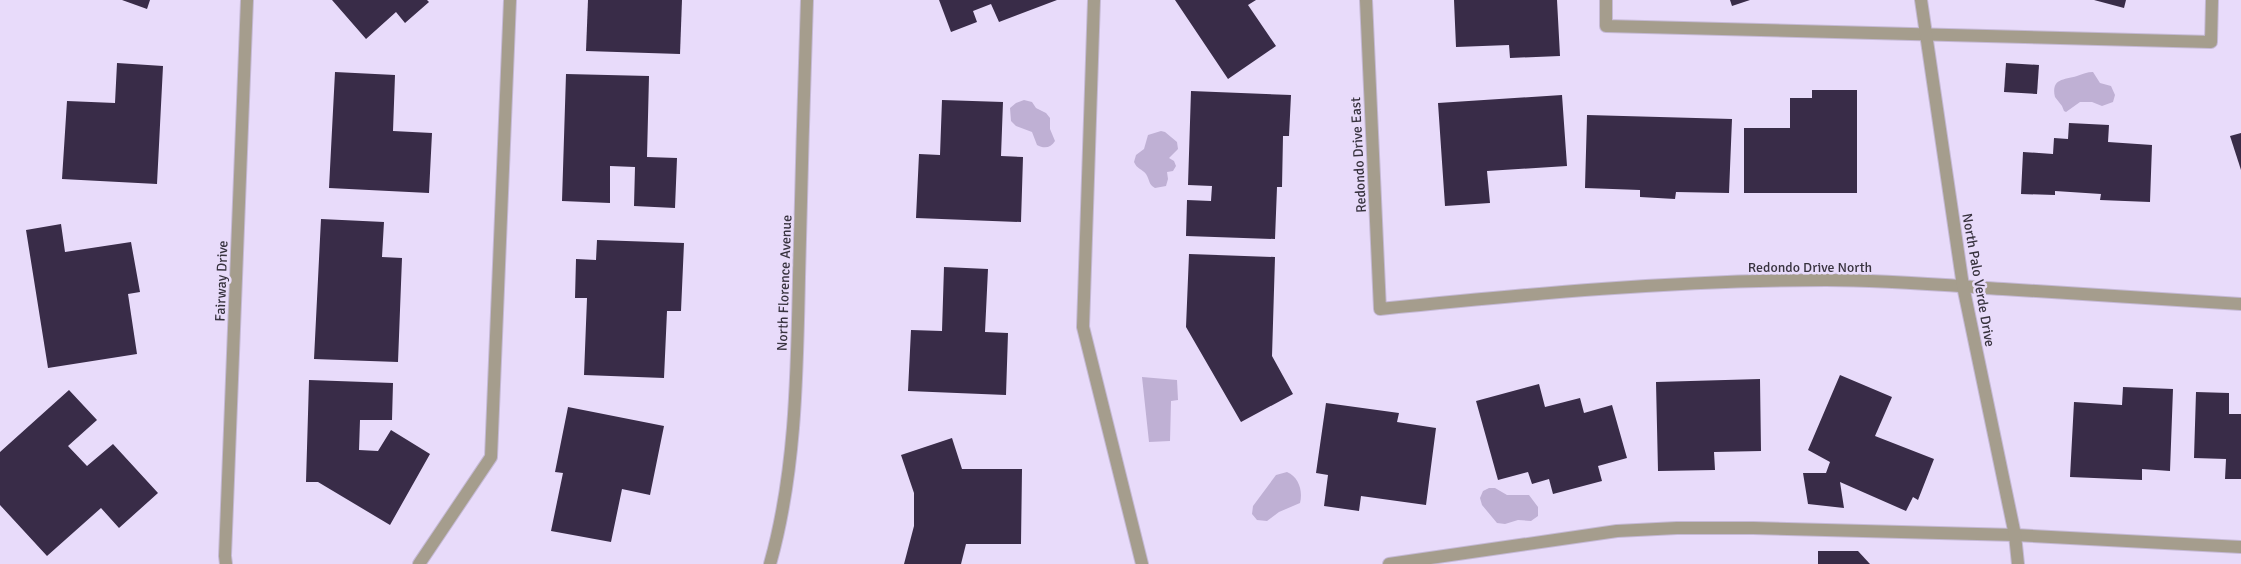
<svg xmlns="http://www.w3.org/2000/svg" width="2241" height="564" font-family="Signika,sans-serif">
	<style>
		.water { fill: #bfb0d4 }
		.building { fill: #392c48 }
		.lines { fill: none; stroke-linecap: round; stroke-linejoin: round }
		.service-casing { stroke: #c5b9d5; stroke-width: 14 }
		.minor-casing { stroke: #c5b9d5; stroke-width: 14 }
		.service { stroke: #a59d8d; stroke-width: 12 }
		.minor { stroke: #a59d8d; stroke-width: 12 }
		.labels { text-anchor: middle; stroke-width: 5; stroke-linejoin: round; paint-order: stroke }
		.street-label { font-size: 14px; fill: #38333f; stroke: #e8dbfa }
	</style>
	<rect width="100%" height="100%" fill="#e8dbfa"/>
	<!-- water -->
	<g class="water">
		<path d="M2093,72l7,11 11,3 4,9 -2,7 -11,4 -10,-4h-12l-14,10 -2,-1 -2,-5 -7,-9c-4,-19 9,-17 22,-21 6,-2 10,-4 16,-4z"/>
		<path d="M1024,100l8,2 4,6 10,5 4,5v11l5,12c-4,7 -11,8 -18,4l-5,-13 -16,-6 -5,-5 -1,-13 6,-5z"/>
		<path d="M1161,131l4,1 12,10 1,7 -9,9 5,3 2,5 -3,5 -6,1 1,7 -2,7 -11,2c-7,-4 -5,-8 -9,-14 -4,-5 -9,-5 -12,-12l2,-7 8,-6 4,-14z"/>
		<polygon points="1142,377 1177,380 1178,400 1171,401 1170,441 1149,442"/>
		<path d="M1287,472c12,5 16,19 13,31l-21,9 -12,9 -10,-1 -5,-6 1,-8 23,-31z"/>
		<polygon points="1489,488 1495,488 1507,495 1529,495 1538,507 1538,516 1531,521 1518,520 1505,524 1497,523 1482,505 1480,498 1483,491"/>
	</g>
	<!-- building -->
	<g class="building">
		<polygon points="122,0 150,0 147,9"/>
		<polygon points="332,0 427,0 429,2 405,23 396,12 366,39"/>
		<polygon points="588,0 682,0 680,54 586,51"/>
		<polygon points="939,0 1057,0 999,22 991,4 973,11 977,22 951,32"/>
		<polygon points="1175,0 1256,0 1248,5 1276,46 1228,79"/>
		<polygon points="1454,0 1557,0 1560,56 1510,58 1509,45 1456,47"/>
		<polygon points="1730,0 1750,0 1732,6"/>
		<polygon points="2094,0 2126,0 2124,8"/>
		<polygon points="117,63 163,66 157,184 62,179 67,101 115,103"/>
		<polygon points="2006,63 2039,65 2037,94 2004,92"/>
		<polygon points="335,72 395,75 393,131 432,133 429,193 329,188"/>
		<polygon points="566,74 649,76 647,157 677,158 675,208 634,206 635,167 610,166 610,203 562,201"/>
		<polygon points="1812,90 1857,90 1857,193 1744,193 1744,128 1790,128 1790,98 1812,98"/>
		<polygon points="1191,91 1291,95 1289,136 1283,136 1282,187 1277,187 1275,239 1186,236 1187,200 1211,201 1212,186 1188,185"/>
		<polygon points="1562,95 1567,166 1487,171 1490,203 1445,206 1438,103"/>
		<polygon points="942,100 1003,102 1001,156 1023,157 1021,222 916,218 919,154 940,155"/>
		<polygon points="1587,115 1732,119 1729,193 1676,192 1675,199 1640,197 1640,190 1585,188"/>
		<polygon points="2069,123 2109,125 2108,142 2152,145 2150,202 2100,200 2101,194 2055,191 2055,195 2021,194 2023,152 2053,154 2054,138 2068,139"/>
		<polygon points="2241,133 2241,170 2230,136"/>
		<polygon points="321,219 384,222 382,257 402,258 398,362 314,359"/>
		<polygon points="61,224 65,252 131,242 140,292 128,294 137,354 48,368 26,230"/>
		<polygon points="597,240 684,243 681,311 667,311 664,378 584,375 587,298 575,298 576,259 596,260"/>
		<polygon points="1189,254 1275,257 1272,356 1293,394 1241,422 1186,327"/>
		<polygon points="944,267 988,269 985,332 1008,333 1006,395 908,391 911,330 942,331"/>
		<polygon points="1840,375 1892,397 1875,436 1934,459 1918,500 1913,497 1906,511 1840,482 1844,508 1808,504 1803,473 1826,473 1830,462 1808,450"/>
		<polygon points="1760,379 1761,451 1714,452 1715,470 1658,471 1656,382"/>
		<polygon points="309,380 393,383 392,420 360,420 359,450 378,451 391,430 430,454 390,525 318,482 306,482"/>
		<polygon points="1539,384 1545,407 1580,398 1584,413 1612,405 1627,458 1598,466 1602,481 1553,494 1549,479 1532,484 1528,472 1498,480 1476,401"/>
		<polygon points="2123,387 2173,389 2170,471 2142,469 2142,480 2070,477 2074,402 2122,405"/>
		<polygon points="69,390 97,420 68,446 87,466 113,444 158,493 119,528 101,508 47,556 0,505 0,452"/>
		<polygon points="2196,392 2229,393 2229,414 2241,414 2241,479 2225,479 2226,459 2194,458"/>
		<polygon points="1326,403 1399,413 1397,422 1436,428 1426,505 1361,496 1359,511 1324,506 1328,475 1316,473"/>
		<polygon points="568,407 664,426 650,495 622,489 611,542 551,531 563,473 555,472"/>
		<polygon points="952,438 962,469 1022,469 1021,544 966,544 961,564 904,564 914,526 914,493 901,455"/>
		<polygon points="1818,551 1858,551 1870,564 1818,564"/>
	</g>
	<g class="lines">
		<!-- service casing -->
		<g class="service-casing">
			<g id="service">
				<polyline points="1094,0 1083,327 1142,564"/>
				<polyline points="1606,0 1606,26 2211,42 2212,0"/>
				<polyline points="419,564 491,457 510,0"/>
				<polyline points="1389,564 1617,531 1677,528 1753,528 2015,535 2241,547"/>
			</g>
		</g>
		<!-- minor casing -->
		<g class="minor-casing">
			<g id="minor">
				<path d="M1366,0l14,309c148,-15 296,-29 446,-29 59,0 118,5 177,9 79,5 159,10 238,15"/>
				<polyline points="1921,0 1963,286 2015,535 2018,564"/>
				<polyline points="226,564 225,556 247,0"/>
				<path d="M770,564c26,-92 27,-192 29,-287 2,-92 5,-185 8,-277"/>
			</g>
		</g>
		<!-- service -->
		<use href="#service" class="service"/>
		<!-- minor -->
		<use href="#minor" class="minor"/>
	</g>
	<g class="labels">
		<!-- street labels -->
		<g class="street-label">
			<text transform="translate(1358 155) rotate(-93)" y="5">Redondo Drive East</text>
			<text x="1810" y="272">Redondo Drive North</text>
			<text transform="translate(1979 280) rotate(80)" y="5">North Palo Verde Drive</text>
			<text transform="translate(221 281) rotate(-88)" y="5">Fairway Drive</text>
			<text transform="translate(784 283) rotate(-88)" y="5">North Florence Avenue</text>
		</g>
	</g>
</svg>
